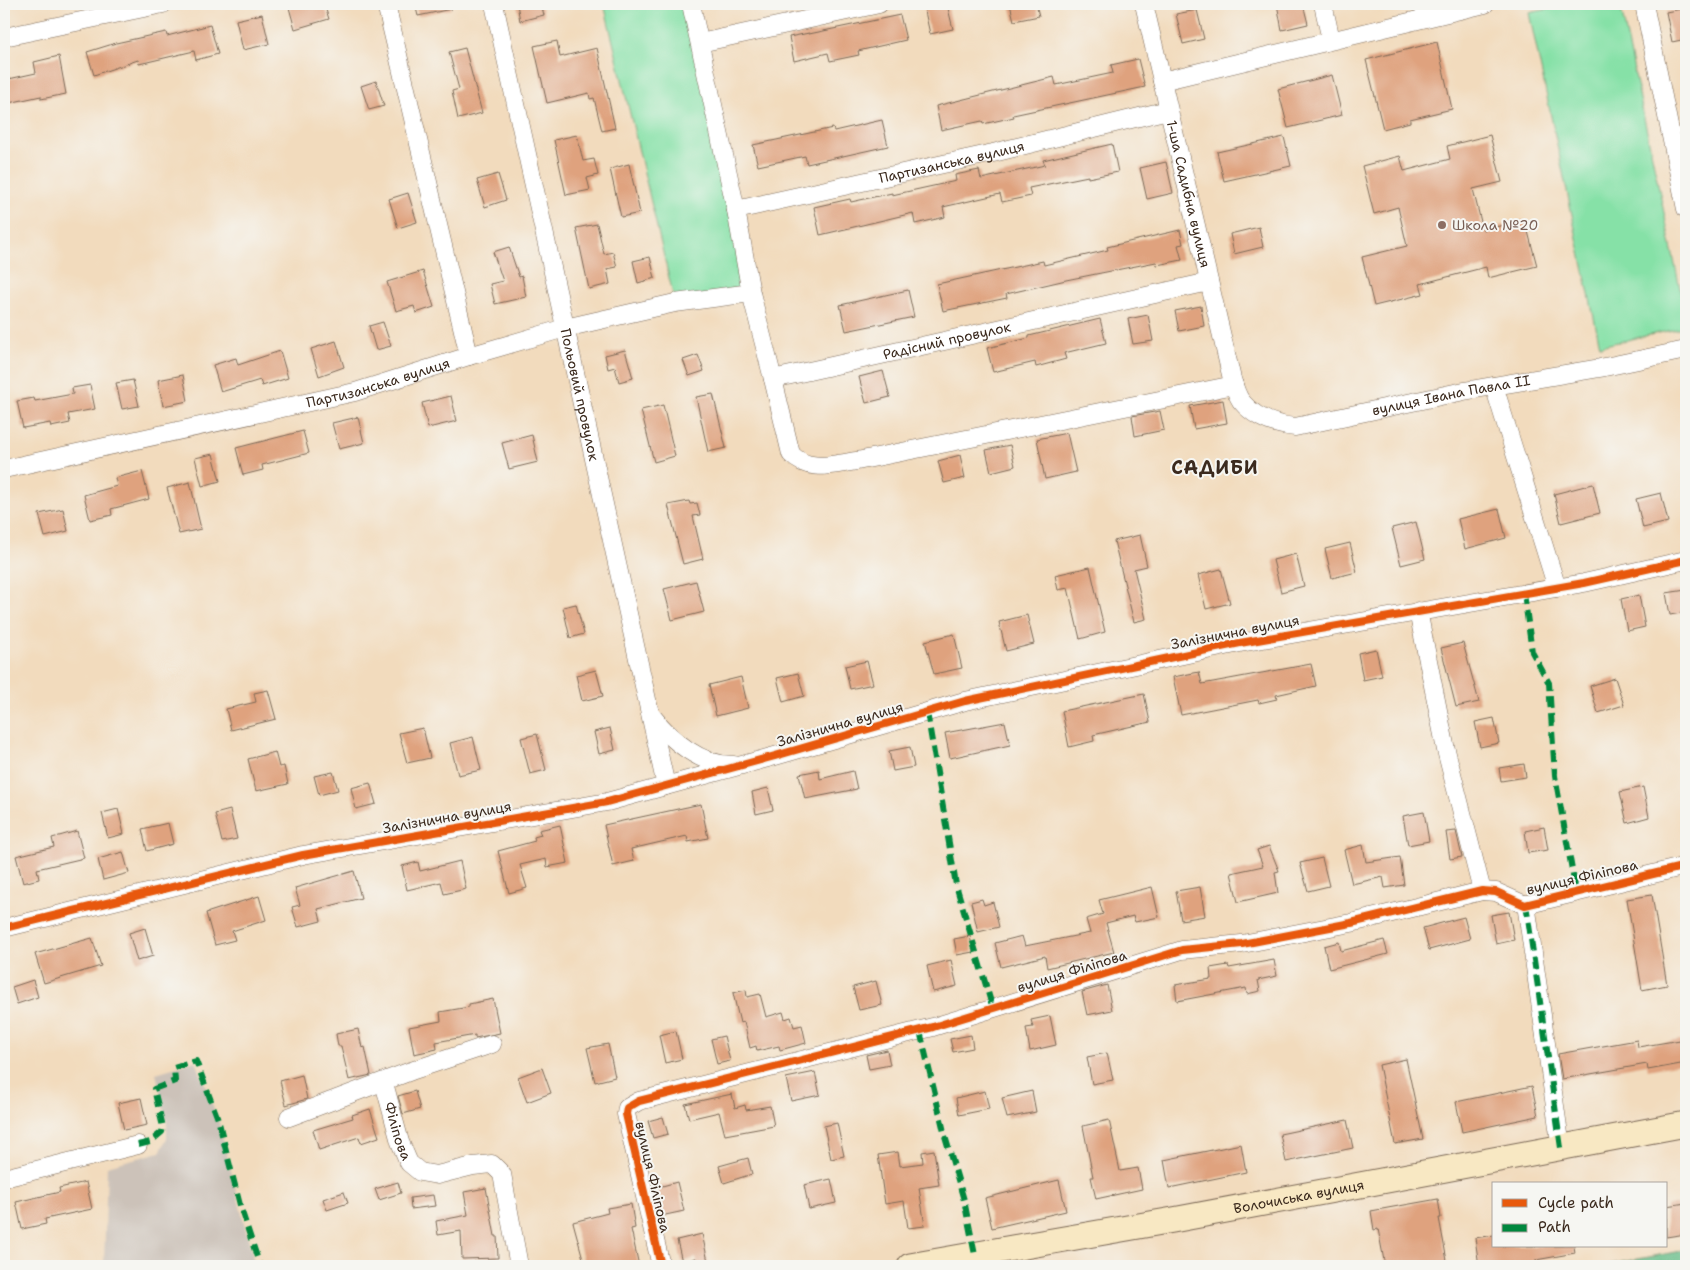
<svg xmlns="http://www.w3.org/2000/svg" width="1690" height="1270" font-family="'Shantell Sans',sans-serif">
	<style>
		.industrial { fill: #ccc2b9 }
		.green { fill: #86e1a7; stroke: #608662 }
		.forest { fill: #6cbf8c; stroke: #547455 }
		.building { fill: #dfa27e }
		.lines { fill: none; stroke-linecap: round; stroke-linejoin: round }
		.street-casing { stroke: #7b6856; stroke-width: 19 }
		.secondary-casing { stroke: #7b6856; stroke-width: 27 }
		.street { stroke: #fff; stroke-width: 18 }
		.secondary { stroke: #f8e8c3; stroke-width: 25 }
		.quiet { stroke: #00873e; stroke-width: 6; stroke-dasharray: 12 6; stroke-linecap: butt }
		.cycleway-casing { stroke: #f6f6f2; stroke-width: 11 }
		.cycleway { stroke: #e8590c; stroke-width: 8 }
		.education-dot { fill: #8d6e63; stroke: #f6f6f2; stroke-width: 2 }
		.labels { text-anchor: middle; stroke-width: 4; stroke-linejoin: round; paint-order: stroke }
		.street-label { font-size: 14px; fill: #3b2a1e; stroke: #f6f6f2 }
		.education-label { font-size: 14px; fill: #785e54; stroke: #f6f6f2; text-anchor: start }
		.district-label { font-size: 19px; font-weight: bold; letter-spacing: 1px; fill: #3b2a1e; stroke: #f6f6f2 }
	</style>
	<rect width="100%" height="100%" fill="#f6f6f2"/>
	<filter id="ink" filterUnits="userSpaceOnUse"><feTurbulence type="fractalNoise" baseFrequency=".02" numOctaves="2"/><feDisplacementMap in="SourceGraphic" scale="10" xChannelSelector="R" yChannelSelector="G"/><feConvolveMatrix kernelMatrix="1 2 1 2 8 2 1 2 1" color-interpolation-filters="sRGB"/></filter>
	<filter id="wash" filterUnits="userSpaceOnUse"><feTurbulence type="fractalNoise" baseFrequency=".0096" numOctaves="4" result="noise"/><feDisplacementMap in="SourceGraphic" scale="20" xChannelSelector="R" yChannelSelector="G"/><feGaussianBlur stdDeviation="1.12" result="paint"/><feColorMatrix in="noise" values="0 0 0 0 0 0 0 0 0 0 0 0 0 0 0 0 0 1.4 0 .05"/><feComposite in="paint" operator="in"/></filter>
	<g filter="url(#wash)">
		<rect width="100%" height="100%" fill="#f2dbbd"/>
		<!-- industrial -->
		<polygon class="industrial" points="196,1061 218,1119 255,1266 104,1266 107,1166 160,1152 167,1139 167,1124 156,1073"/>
		<!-- green -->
		<g class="green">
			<polygon points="604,4 691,4 751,293 675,303"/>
			<polygon points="1573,4 1620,4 1686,317 1686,327 1600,346 1529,13"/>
		</g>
		<!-- forest -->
		<polygon class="forest" points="1686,1250 1686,1266 1601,1266"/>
		<g id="blocks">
			<!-- building -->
			<g class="building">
				<polygon points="288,4 324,4 329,19 295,29"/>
				<polygon points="415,4 451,4 451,9 418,16"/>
				<polygon points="517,4 541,4 544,15 520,21"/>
				<polygon points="940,4 947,4 953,29 930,34 924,7"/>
				<polygon points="1010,4 1036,4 1039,16 1014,21"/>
				<polygon points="1277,4 1303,4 1308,24 1282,30"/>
				<polygon points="1681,9 1686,31 1686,39 1672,42 1666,12"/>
				<polygon points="1197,10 1204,39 1183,44 1176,14"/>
				<polygon points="262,14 269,44 243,50 236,20"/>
				<polygon points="900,15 906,40 858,51 859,55 830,61 828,53 794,61 789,37 809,33 809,34"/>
				<polygon points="210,25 218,54 196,60 194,51 139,64 138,60 94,75 87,52 116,43 166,32 167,36"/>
				<polygon points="557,41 560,57 597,48 615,128 602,131 594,98 590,99 589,93 547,103 534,46"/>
				<polygon points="1437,42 1452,109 1410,119 1410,122 1383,129 1366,60"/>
				<polygon points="465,48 482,113 458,119 452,91 459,89 449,52"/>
				<polygon points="59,56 66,94 41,99 41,96 4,104 4,80 36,73 34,62"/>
				<polygon points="1138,59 1145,87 1013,115 1014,117 983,124 982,121 941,130 936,106 1054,77 1056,85 1113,73 1111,65"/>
				<polygon points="1332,75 1342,115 1288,128 1278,89"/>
				<polygon points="376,81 384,106 369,110 361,86"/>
				<polygon points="882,120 888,146 807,164 805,156 758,166 753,145 833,128 834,131"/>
				<polygon points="577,135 583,161 594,159 598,175 587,178 590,190 566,195 554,140"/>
				<polygon points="1490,135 1502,182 1473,189 1483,230 1525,220 1537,266 1488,278 1486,267 1420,284 1423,294 1374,306 1362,257 1407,246 1398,207 1374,214 1362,166 1400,156 1404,171 1450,159 1447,146"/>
				<polygon points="1284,137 1291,166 1224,181 1217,152"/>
				<polygon points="1112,144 1118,172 1088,178 1088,176 1029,188 1031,196 1002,202 1000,194 943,207 945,217 915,224 913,213 820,235 814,207 850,199 851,202 892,193 892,195 956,181 955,175 979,170 981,179 1045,165 1043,160"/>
				<polygon points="1166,162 1173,193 1147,199 1140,168"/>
				<polygon points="629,164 640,213 621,217 610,169"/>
				<polygon points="498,174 506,200 485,207 477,180"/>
				<polygon points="408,193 417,222 398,228 389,199"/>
				<polygon points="597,224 604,254 613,252 617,267 607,269 610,284 589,289 576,228"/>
				<polygon points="1259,227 1263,247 1234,254 1230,234"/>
				<polygon points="1180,230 1183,244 1178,245 1182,260 1157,265 1156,262 1066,280 1006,294 1007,298 943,311 937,284 1043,261 1044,265 1108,250 1107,247"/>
				<polygon points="509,247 519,277 522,276 526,297 495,304 490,284 503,281 493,252"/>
				<polygon points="650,257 655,278 638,283 633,261"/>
				<polygon points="423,271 434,307 416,313 414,306 396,311 387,282"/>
				<polygon points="908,290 914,317 846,331 840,305"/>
				<polygon points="1201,306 1204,326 1179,331 1175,311"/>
				<polygon points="1148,315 1153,341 1133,344 1128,319"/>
				<polygon points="1100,319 1106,343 1064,353 1066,359 1036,367 1035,362 993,372 987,348 1029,338 1029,336"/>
				<polygon points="383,322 391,346 376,350 369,326"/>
				<polygon points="336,341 344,367 319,376 311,349"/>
				<polygon points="625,350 633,378 619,382 615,367 608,369 605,355"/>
				<polygon points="280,351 288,378 262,386 260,380 221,392 213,365 236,358 238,365"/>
				<polygon points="698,355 704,371 689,376 683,360"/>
				<polygon points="883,371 890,397 866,403 859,377"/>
				<polygon points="183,375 188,401 163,406 158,380"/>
				<polygon points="133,380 139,406 122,409 116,383"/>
				<polygon points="90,385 95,409 68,414 70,423 51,427 50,423 23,428 17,401 34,398 35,401 73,394 72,388"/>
				<polygon points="713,394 726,448 708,452 696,397"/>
				<polygon points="451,396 457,421 428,428 422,403"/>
				<polygon points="1223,400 1227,423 1194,429 1190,406"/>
				<polygon points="663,405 675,456 654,462 641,410"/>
				<polygon points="1160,411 1164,430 1135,436 1132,416"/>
				<polygon points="358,417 364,443 339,449 332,423"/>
				<polygon points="303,431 309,453 262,465 263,470 243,475 236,448"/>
				<polygon points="1067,433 1076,472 1045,479 1037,439"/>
				<polygon points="532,435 538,462 509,469 502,443"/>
				<polygon points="1010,445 1015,466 991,472 986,450"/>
				<polygon points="213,454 220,481 202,486 195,458"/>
				<polygon points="960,455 965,478 944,483 938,461"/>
				<polygon points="142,471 149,499 111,509 112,515 90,520 84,495 117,486 115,478"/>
				<polygon points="190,482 201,529 179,534 167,488"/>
				<polygon points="1593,484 1600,513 1561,523 1554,494"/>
				<polygon points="1661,493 1668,522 1643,528 1636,499"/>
				<polygon points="689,501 690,504 697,503 700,515 693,516 703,559 683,564 668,505"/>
				<polygon points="63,509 68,531 45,537 39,514"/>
				<polygon points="1499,509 1506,538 1465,549 1458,519"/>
				<polygon points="1416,522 1425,559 1401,565 1392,528"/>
				<polygon points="1140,535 1147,566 1134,569 1146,619 1134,622 1114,541"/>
				<polygon points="1350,543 1357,572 1332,578 1325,549"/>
				<polygon points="1296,554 1304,586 1281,592 1273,560"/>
				<polygon points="1090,567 1105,632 1080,639 1068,588 1058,590 1055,575"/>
				<polygon points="1221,569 1230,603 1206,609 1198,575"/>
				<polygon points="696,581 704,612 672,620 664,589"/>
				<polygon points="1686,590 1686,612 1670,615 1666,593"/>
				<polygon points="1639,595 1645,627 1627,631 1621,599"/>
				<polygon points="576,604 584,634 570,638 563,607"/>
				<polygon points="1027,615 1034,644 1006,651 999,622"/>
				<polygon points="954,634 962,668 934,674 925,641"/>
				<polygon points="1463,643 1479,702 1456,707 1441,648"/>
				<polygon points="1376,649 1382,676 1363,680 1358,653"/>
				<polygon points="867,661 873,684 850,689 845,666"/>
				<polygon points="1311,664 1316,686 1276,695 1277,699 1259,703 1258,700 1181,715 1173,677 1199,672 1202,684"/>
				<polygon points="596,670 603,696 582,701 576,675"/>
				<polygon points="798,673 804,696 783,702 777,678"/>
				<polygon points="741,677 748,708 716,716 709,685"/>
				<polygon points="1615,678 1624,705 1598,713 1590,686"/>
				<polygon points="268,690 276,719 231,730 226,709 256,702 254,693"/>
				<polygon points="1144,694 1150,722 1093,735 1094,741 1069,747 1062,711"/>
				<polygon points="1494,718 1499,743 1480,747 1475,722"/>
				<polygon points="1005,722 1010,745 950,758 945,733"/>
				<polygon points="423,728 430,758 407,763 399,733"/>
				<polygon points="610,728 615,750 599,754 594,732"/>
				<polygon points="537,734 546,770 530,774 521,738"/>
				<polygon points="473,737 481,770 458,775 450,743"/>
				<polygon points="910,747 914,767 893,771 889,751"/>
				<polygon points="275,752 279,767 284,766 288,784 256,791 248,759"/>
				<polygon points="1524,764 1526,777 1501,781 1499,768"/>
				<polygon points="819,770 820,779 853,771 857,789 805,799 799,774"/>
				<polygon points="333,772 338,790 319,795 314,776"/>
				<polygon points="370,783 376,804 356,809 351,788"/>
				<polygon points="1643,787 1649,817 1627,823 1620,792"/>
				<polygon points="768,788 773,810 756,814 752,792"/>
				<polygon points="701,804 708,838 688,842 687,836 631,849 634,861 613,866 604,825"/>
				<polygon points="118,809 124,834 108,838 102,813"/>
				<polygon points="230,810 237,839 222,842 215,814"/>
				<polygon points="1424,812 1429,841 1408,845 1403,816"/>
				<polygon points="168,823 173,844 147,851 142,829"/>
				<polygon points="560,825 568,863 547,867 546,859 520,865 527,888 509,893 498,851 535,841 534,837 541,835 539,830"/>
				<polygon points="1544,827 1548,850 1528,853 1525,831"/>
				<polygon points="77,831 84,858 37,869 39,879 23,883 16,856 54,847 52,838"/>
				<polygon points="1456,831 1462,857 1450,859 1446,832"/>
				<polygon points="1363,845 1366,862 1400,857 1404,885 1385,888 1383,877 1352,884 1344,850"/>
				<polygon points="1269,846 1279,871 1275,872 1278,893 1238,902 1231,873 1263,866 1257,850"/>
				<polygon points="123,852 129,873 103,880 98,859"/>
				<polygon points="1322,858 1329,886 1308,891 1300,863"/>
				<polygon points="460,861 466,889 444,894 441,882 407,890 402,866 418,862 420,871"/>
				<polygon points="354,871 361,898 318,909 321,921 298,927 292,907 300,905 295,888"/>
				<polygon points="1152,887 1159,917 1135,922 1133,916 1106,923 1114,952 1047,968 1045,956 1001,967 995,943 1022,936 1025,946 1090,933 1086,919 1103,914 1099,900"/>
				<polygon points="1200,887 1205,916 1181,920 1176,891"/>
				<polygon points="1652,895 1667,985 1642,990 1627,899"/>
				<polygon points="259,896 266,920 232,931 235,940 215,945 206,913"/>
				<polygon points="982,899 984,905 993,902 999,927 978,932 971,902"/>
				<polygon points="1509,912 1514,940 1496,944 1491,915"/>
				<polygon points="1464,917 1470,939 1429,950 1423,928"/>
				<polygon points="145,928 153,956 137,961 129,933"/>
				<polygon points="970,936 973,952 957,955 954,939"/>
				<polygon points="92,938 101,966 44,983 35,954"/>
				<polygon points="1384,940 1388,954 1329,969 1324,946 1339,942 1341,951"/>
				<polygon points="951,960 957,986 933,992 927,966"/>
				<polygon points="1274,960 1277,976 1258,980 1260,991 1247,994 1246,988 1177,1001 1175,985 1211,979 1210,968 1228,965 1229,968"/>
				<polygon points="33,980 38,997 17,1004 12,987"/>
				<polygon points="876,981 882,1005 859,1010 853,987"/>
				<polygon points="1107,985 1112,1010 1087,1015 1082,992"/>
				<polygon points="746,990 747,997 760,994 766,1017 783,1012 785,1019 791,1017 794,1027 802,1025 806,1043 780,1050 779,1046 757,1051 756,1046 750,1048 744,1022 740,1023 733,993"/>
				<polygon points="493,999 500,1033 475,1038 475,1035 436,1042 437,1049 414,1054 409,1027 441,1021 440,1012 469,1007 469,1004"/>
				<polygon points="1050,1016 1056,1045 1030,1051 1026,1028 1033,1027 1031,1020"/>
				<polygon points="358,1029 362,1048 365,1047 371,1075 349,1080 341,1046 338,1046 336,1034"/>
				<polygon points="676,1031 682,1059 665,1063 659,1035"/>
				<polygon points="971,1035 973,1048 953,1052 950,1039"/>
				<polygon points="724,1036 730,1061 717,1064 711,1039"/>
				<polygon points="1686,1039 1686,1063 1648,1070 1647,1064 1562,1079 1558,1054 1637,1040 1638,1047"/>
				<polygon points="608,1044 615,1077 595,1082 587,1048"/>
				<polygon points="887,1050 890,1065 869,1069 866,1055"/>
				<polygon points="1107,1053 1113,1080 1092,1084 1087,1057"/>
				<polygon points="1406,1059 1423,1139 1395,1144 1379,1065"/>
				<polygon points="542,1068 551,1093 527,1102 518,1077"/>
				<polygon points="815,1072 820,1095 791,1101 786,1078"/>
				<polygon points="302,1075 307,1099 286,1105 280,1081"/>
				<polygon points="1532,1086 1538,1116 1462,1132 1456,1102"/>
				<polygon points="415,1091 420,1109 403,1114 398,1096"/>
				<polygon points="985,1091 989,1109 959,1115 956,1098"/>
				<polygon points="1032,1091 1036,1112 1007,1118 1002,1098"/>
				<polygon points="732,1094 735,1108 745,1105 746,1110 770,1106 774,1126 725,1135 719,1112 689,1119 685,1104"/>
				<polygon points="141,1098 147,1125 124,1130 118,1103"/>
				<polygon points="370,1109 379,1137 361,1143 359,1137 319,1150 313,1130 353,1118 352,1115"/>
				<polygon points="663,1117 668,1134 653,1138 648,1121"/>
				<polygon points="1109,1120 1120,1171 1138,1168 1142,1189 1096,1199 1091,1177 1093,1177 1083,1126"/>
				<polygon points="1347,1120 1353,1148 1286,1162 1280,1134"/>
				<polygon points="837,1123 844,1156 831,1159 824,1126"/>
				<polygon points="1241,1144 1246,1172 1169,1188 1164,1160"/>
				<polygon points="934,1150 939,1185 919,1188 925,1226 908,1228 904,1201 885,1204 878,1155 898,1152 900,1166 923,1163 922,1152"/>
				<polygon points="748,1158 752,1174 724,1183 719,1166"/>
				<polygon points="831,1179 836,1203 809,1209 804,1185"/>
				<polygon points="1059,1180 1066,1211 992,1228 985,1198"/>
				<polygon points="86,1182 92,1209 45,1219 46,1224 22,1229 16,1202 60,1192 59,1188"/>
				<polygon points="398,1182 401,1193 379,1200 375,1189"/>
				<polygon points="677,1182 684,1211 661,1216 655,1188"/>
				<polygon points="486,1188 495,1236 497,1236 498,1258 462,1259 461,1231 438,1235 436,1221 468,1215 464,1192"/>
				<polygon points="344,1192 348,1203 327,1210 323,1199"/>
				<polygon points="433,1195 435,1206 411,1209 410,1198"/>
				<polygon points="1438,1199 1441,1218 1439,1218 1448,1266 1385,1266 1378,1229 1374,1230 1371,1211"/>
				<polygon points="1686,1203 1686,1234 1666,1237 1666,1206"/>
				<polygon points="631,1204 635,1228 631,1229 639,1266 585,1266 573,1222 608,1213 607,1208"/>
				<polygon points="702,1234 709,1266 698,1266 696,1258 682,1262 677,1240"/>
				<polygon points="1494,1235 1494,1246 1574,1246 1575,1253 1536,1260 1537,1266 1479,1266 1475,1238"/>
			</g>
		</g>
	</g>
	<g filter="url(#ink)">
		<use href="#blocks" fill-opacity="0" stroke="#7b6856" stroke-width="1"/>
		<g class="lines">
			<!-- street casing -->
			<g class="street-casing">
				<g id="street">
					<polyline points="386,4 469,356"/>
					<path id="s1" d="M494,4l172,782"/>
					<path id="s2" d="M691,4l45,206 15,83 22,86 436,-97"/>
					<path id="s3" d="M1144,4l88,375c2,7 5,16 9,22 14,17 33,24 54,26l169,-36 136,-23 86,-18"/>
					<polyline points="1323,4 1331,40"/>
					<polyline points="1644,4 1686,209"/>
					<polyline points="4,37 163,4"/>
					<polyline points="700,43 879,4"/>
					<polyline points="1162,81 1485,4"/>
					<path id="s4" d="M736,210l257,-57 175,-43"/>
					<path d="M773,379l18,75c18,19 42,10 66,7l377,-76"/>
					<polyline points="1494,386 1557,588"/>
					<path id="s5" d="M4,469l351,-77 114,-36 96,-28 110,-25 76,-10"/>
					<polyline points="1418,611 1446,750 1482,891"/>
					<path d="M652,716c19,24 49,50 82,49"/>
					<polyline points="1526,904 1561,1148"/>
					<polyline points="4,928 303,855 607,802 775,756 965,701 1240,643 1584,583 1686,560"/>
					<path id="s6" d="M384,1083l16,59 9,21 11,9 17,3 36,-9 19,-2 10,10 17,92"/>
					<polyline points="289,1117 411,1071 492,1044"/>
					<polyline points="4,1178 138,1145"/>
					<polyline points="661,1266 626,1114 627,1108 639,1101 933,1027 1182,950 1242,944 1351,923 1482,891 1496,892 1525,905 1686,866"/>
				</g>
			</g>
			<!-- secondary casing -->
			<g class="secondary-casing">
				<g id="secondary">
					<path id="s7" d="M910,1266l263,-46 513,-96"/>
				</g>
			</g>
			<!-- street -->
			<use href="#street" class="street"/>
			<!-- secondary -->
			<use href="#secondary" class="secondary"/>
			<!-- quiet -->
			<g class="quiet">
				<polyline points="1524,593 1532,652 1549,683 1555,776 1576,892"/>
				<polyline points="927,712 956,885 993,1009"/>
				<polyline points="1526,904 1561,1148"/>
				<polyline points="920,1031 945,1136 964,1200 975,1255"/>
				<polyline points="138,1145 150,1142 162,1132 163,1127 154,1089 175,1081 174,1068 196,1061 218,1119 241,1209 260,1266"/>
			</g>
			<!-- cycleway casing -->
			<g class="cycleway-casing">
				<g id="cycleway">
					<polyline points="4,928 303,855 607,802 775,756 965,701 1240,643 1584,583 1686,560"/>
					<polyline points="661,1266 626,1114 627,1108 639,1101 933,1027 1182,950 1242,944 1351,923 1482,891 1496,892 1525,905 1686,866"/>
				</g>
			</g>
			<!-- cycleway -->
			<use href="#cycleway" class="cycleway"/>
		</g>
	</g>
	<!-- markers -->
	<circle class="education-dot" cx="1442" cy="225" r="5"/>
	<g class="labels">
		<!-- street labels -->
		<g class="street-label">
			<text dy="5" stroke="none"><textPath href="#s4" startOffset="221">Партизанська вулиця</textPath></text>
			<text dy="5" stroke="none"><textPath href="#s3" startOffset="195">1-ша Садибна вулиця</textPath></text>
			<text dy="5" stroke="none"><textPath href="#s2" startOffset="562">Радісний провулок</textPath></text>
			<text dy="5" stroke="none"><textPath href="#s5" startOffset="384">Партизанська вулиця</textPath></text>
			<text dy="5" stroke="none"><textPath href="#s1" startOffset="400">Польовий провулок</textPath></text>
			<text dy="5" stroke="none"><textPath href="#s3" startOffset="630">вулиця Івана Павла II</textPath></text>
			<text transform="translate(1235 632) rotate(-11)" y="5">Залізнична вулиця</text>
			<text transform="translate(840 724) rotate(-16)" y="5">Залізнична вулиця</text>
			<text transform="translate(447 817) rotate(-10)" y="5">Залізнична вулиця</text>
			<text transform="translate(1582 877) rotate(-13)" y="5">вулиця Філіпова</text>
			<text transform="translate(1072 971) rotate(-17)" y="5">вулиця Філіпова</text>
			<text dy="5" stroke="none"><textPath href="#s6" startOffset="50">Філіпова</textPath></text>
			<text transform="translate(653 1177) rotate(77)" y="5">вулиця Філіпова</text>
			<text dy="5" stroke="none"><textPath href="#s7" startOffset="395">Волочиська вулиця</textPath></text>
		</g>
		<!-- education labels -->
		<g class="education-label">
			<text x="1452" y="230">Школа №20</text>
		</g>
		<!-- district labels -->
		<g class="district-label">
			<text x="1215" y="474">САДИБИ</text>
		</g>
	</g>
	<!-- margin -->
	<rect width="1690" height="1270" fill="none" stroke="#f6f6f2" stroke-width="20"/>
	<!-- legend -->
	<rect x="1492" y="1182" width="175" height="65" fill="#f6f6f2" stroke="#aba49d"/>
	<rect x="1502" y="1199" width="25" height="8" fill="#e8590c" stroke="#aba49d"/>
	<text x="1538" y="1208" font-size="15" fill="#3b2a1e">Cycle path</text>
	<rect x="1502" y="1224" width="25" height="8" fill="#00873e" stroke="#aba49d"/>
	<text x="1538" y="1232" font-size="15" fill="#3b2a1e">Path</text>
</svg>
